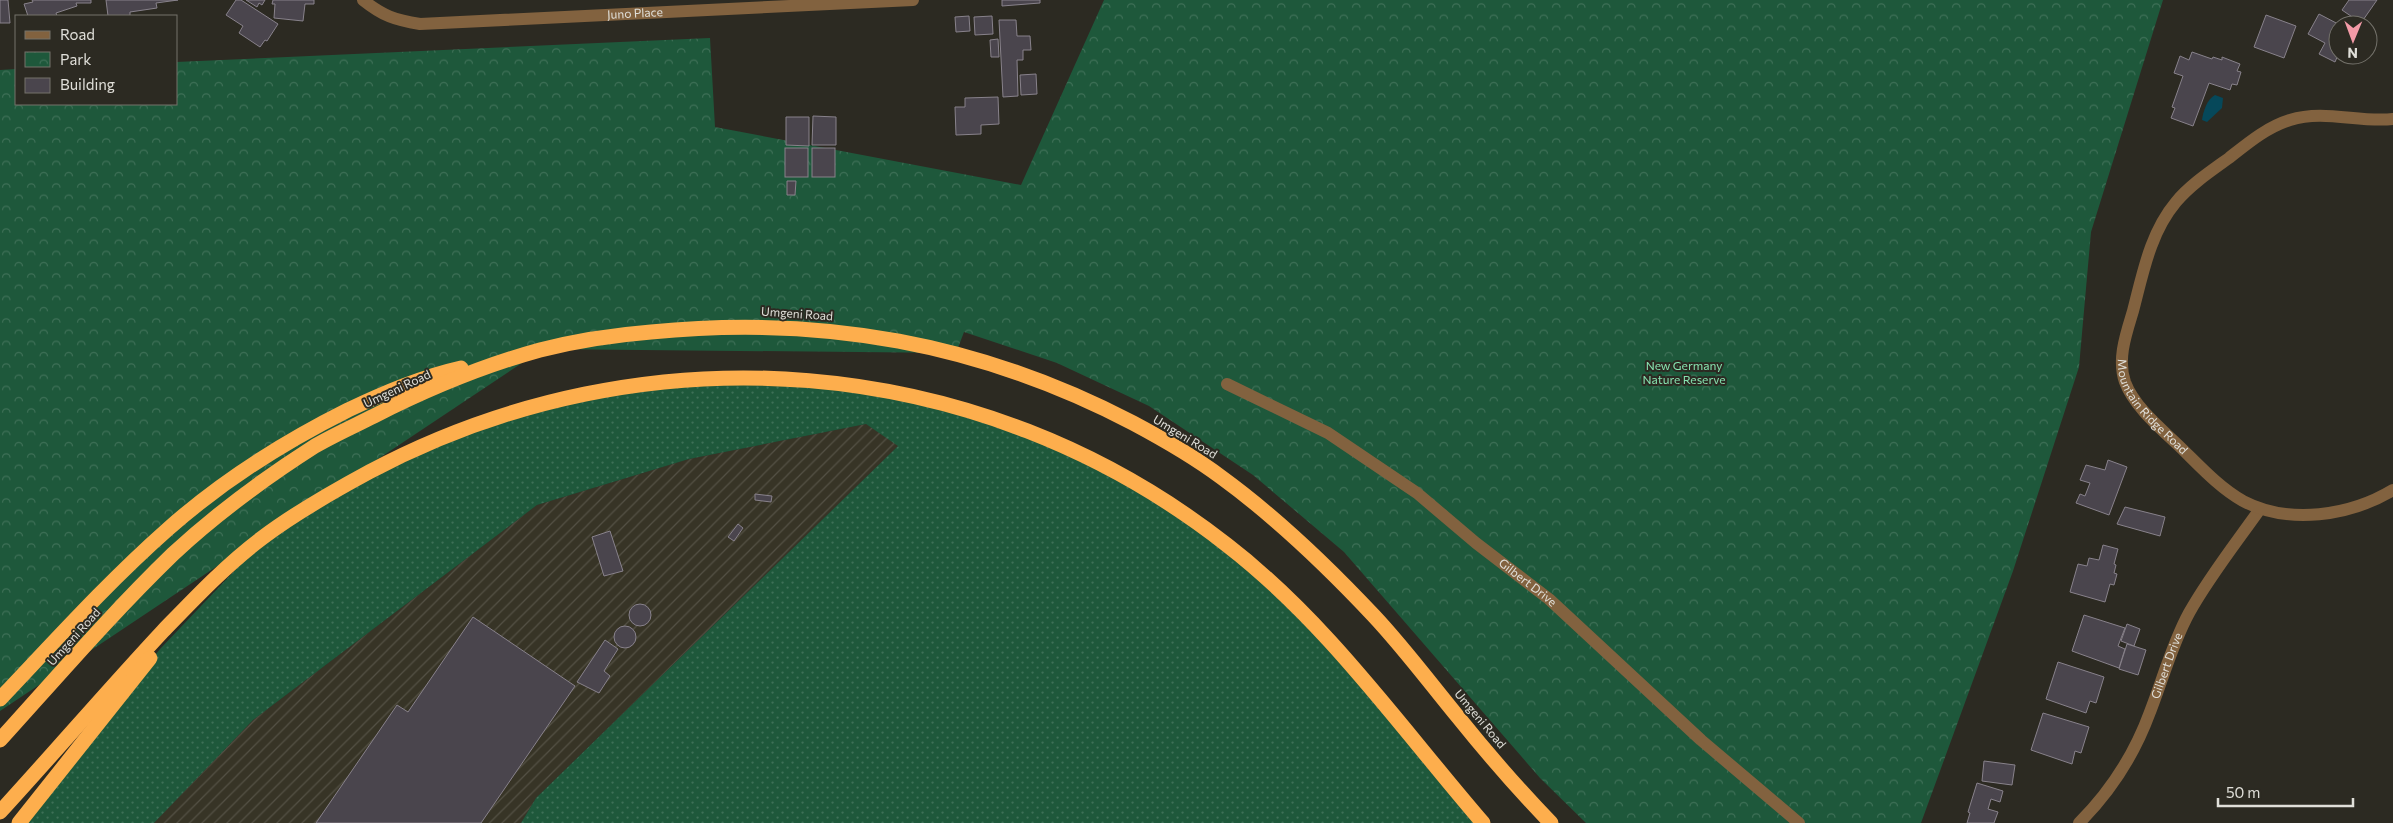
<svg xmlns="http://www.w3.org/2000/svg" width="2393" height="823" font-family="Commissioner,sans-serif">
	<style>
		.industrial { fill: url(#industrial-furrows) }
		.grass { fill: url(#grass-dots) }
		.park { fill: url(#park-crowns) }
		.water { fill: #06485a }
		.building { fill: #4a454d; stroke: #88828b }
		.lines { fill: none; stroke-linecap: round; stroke-linejoin: round }
		.minor { stroke: #82623f; stroke-width: 12 }
		.tertiary { stroke: #82623f; stroke-width: 12 }
		.motorway { stroke: #fdae4d; stroke-width: 15 }
		.labels { text-anchor: middle; stroke-width: 4; stroke-linejoin: round; paint-order: stroke }
		.street-label { font-size: 12px; fill: #e0dfd9; stroke: #2c2a22 }
		.park-label { font-size: 12px; fill: #87e3b0; stroke: #2c2a22 }
	</style>
	<defs>
		<pattern id="industrial-furrows" width="10" height="10" patternUnits="userSpaceOnUse" patternTransform="scale(1.25)"><rect width="10" height="10" fill="#373426"/><path d="M-1 1l2-2M0 10L10 0M9 11l2-2" fill="none" stroke="#545145"/></pattern>
		<pattern id="grass-dots" width="8" height="8" patternUnits="userSpaceOnUse" patternTransform="scale(1.25)"><rect width="8" height="8" fill="#1e583b"/><path d="M2 2h.1M6 6h.1" fill="none" stroke="#3e7057" stroke-width="1.8" stroke-linecap="round"/></pattern>
		<pattern id="park-crowns" width="20" height="18" patternUnits="userSpaceOnUse" patternTransform="scale(1.25)"><rect width="20" height="18" fill="#1e583b"/><path d="M2 6a3 3 0 1 1 6 0M12 15a3 3 0 1 1 6 0" fill="none" stroke="#3e7057"/></pattern>
	</defs>
	<rect width="100%" height="100%" fill="#2c2a22"/>
	<!-- industrial -->
	<polygon class="industrial" points="866,424 899,445 536,798 521,823 154,823 253,720 537,505 689,459"/>
	<!-- grass -->
	<polygon class="grass" points="766,380 929,402 1081,457 1168,507 1275,589 1481,823 521,823 536,798 898,446 866,424 689,459 537,505 253,720 154,823 21,823 160,649 262,542 333,496 462,431 629,387"/>
	<!-- park -->
	<polygon class="park" points="1104,0 2163,0 2091,232 2079,367 2013,571 1921,823 1586,823 1540,778 1344,552 1253,475 1149,406 1057,363 964,332 956,353 543,349 0,711 0,70 16,69 16,104 176,104 176,62 710,38 715,127 1021,185"/>
	<!-- water -->
	<path class="water" d="M2215,95l8,3 -1,10 -15,14 -5,-2c1,-8 5,-21 13,-25z"/>
	<!-- building -->
	<g class="building">
		<polygon points="0,0 8,0 10,23 0,23"/>
		<polygon points="32,0 91,0 91,3 76,3 77,6 56,13 57,16 28,16 24,4 33,2"/>
		<polygon points="106,0 178,0 156,3 157,8 130,12 130,16 108,16"/>
		<polygon points="236,0 241,0 278,24 267,41 265,40 260,47 239,33 243,26 226,15"/>
		<polygon points="246,0 265,0 262,5 259,3 257,7"/>
		<polygon points="273,0 314,0 314,4 305,4 303,21 274,18 275,4 272,4"/>
		<polygon points="1002,0 1040,0 1040,3 1002,6"/>
		<polygon points="2349,0 2377,0 2361,23 2342,10"/>
		<polygon points="2319,14 2340,25 2338,25 2338,55 2335,62 2319,54 2325,43 2308,34"/>
		<polygon points="2266,15 2296,26 2284,58 2254,47"/>
		<polygon points="969,16 970,31 956,32 955,17"/>
		<polygon points="992,16 993,34 975,35 974,17"/>
		<polygon points="999,20 1016,20 1017,36 1030,36 1031,50 1023,50 1023,60 1017,60 1018,96 1003,97"/>
		<polygon points="998,39 999,57 991,57 990,40"/>
		<polygon points="2192,52 2212,59 2213,57 2222,60 2222,57 2240,64 2237,71 2241,72 2237,85 2232,84 2230,90 2209,83 2193,126 2171,118 2175,108 2172,107 2183,76 2174,73 2180,56 2189,60"/>
		<polygon points="1036,74 1037,94 1021,95 1020,75"/>
		<polygon points="998,97 999,124 981,125 981,134 956,135 955,107 965,107 965,98"/>
		<polygon points="813,116 836,117 836,145 812,145"/>
		<polygon points="786,117 809,117 809,146 786,145"/>
		<rect x="785" y="148" width="23" height="29"/>
		<rect x="812" y="148" width="23" height="29"/>
		<polygon points="787,181 796,181 795,195 787,195"/>
		<polygon points="2108,460 2127,467 2109,515 2076,503 2080,494 2085,496 2090,483 2080,480 2086,465 2105,470"/>
		<polygon points="755,494 772,496 771,502 755,500"/>
		<polygon points="2125,507 2165,517 2160,536 2117,524"/>
		<polygon points="738,524 743,528 734,541 728,537"/>
		<polygon points="610,531 623,571 604,576 592,537"/>
		<polygon points="2103,545 2118,549 2114,564 2116,565 2114,573 2117,574 2114,585 2110,584 2105,602 2070,592 2078,564 2087,566 2089,558 2099,560"/>
		<circle cx="640" cy="615" r="11"/>
		<polygon points="2084,615 2125,628 2118,646 2125,649 2119,668 2072,651"/>
		<polygon points="473,617 575,686 481,823 316,823 397,705 408,712"/>
		<polygon points="2127,624 2140,629 2134,646 2121,641"/>
		<circle cx="625" cy="637" r="11"/>
		<polygon points="605,640 618,649 604,671 610,676 599,693 577,682"/>
		<polygon points="2127,644 2146,650 2138,675 2119,669"/>
		<polygon points="2058,662 2104,677 2096,703 2090,701 2086,713 2046,699"/>
		<polygon points="2043,713 2089,727 2081,753 2075,751 2072,764 2031,750"/>
		<polygon points="1984,761 2015,765 2012,785 1982,781"/>
		<polygon points="1977,783 2003,791 2000,802 1991,799 1988,809 1998,812 1994,823 1967,823 1970,813 1968,812"/>
	</g>
	<g class="lines">
		<!-- minor -->
		<g class="minor">
			<path id="s1" d="M363,0c20,16 32,20 57,24l493,-24"/>
			<path id="s2" d="M1227,384l101,49 89,60 59,50 73,56 152,141 98,83"/>
			<path id="s3" d="M2079,823c31,-31 56,-70 71,-111 13,-33 22,-68 39,-99 20,-36 47,-70 71,-104"/>
		</g>
		<!-- tertiary -->
		<path class="tertiary" id="s4" d="M2393,119c-34,4 -69,-10 -103,1 -23,7 -42,23 -61,38 -18,13 -39,27 -53,44 -26,31 -33,71 -43,109 -7,23 -16,48 -8,71 9,24 34,45 52,62 20,19 41,43 66,57 46,24 107,15 150,-11"/>
		<!-- motorway -->
		<g class="motorway">
			<path d="M0,699c55,-58 108,-117 168,-170 53,-47 116,-87 180,-119 36,-17 73,-33 113,-42"/>
			<path d="M0,740c57,-63 112,-127 173,-186 41,-38 95,-78 142,-108 19,-11 39,-20 59,-30 53,-27 108,-50 166,-66 35,-9 74,-15 111,-18 171,-17 329,11 482,91 30,16 60,33 88,54 55,40 106,89 153,139 30,32 56,67 84,101 29,36 60,72 93,106"/>
			<path d="M0,812c55,-60 108,-122 163,-181 31,-32 63,-66 99,-93 33,-25 70,-46 107,-66 276,-147 611,-121 858,73 100,77 174,183 256,278"/>
			<polyline points="19,823 150,658"/>
		</g>
	</g>
	<g class="labels">
		<!-- street labels -->
		<g class="street-label">
			<text dy="4" stroke="none"><textPath href="#s1" startOffset="278">Juno Place</textPath></text>
			<text transform="translate(797 314) rotate(4)" y="4">Umgeni Road</text>
			<text transform="translate(397 389) rotate(-25)" y="4">Umgeni Road</text>
			<text dy="4" stroke="none"><textPath href="#s4" startOffset="471">Mountain Ridge Road</textPath></text>
			<text transform="translate(1185 437) rotate(31)" y="4">Umgeni Road</text>
			<text dy="4" stroke="none"><textPath href="#s2" startOffset="362">Gilbert Drive</textPath></text>
			<text transform="translate(74 637) rotate(-48)" y="4">Umgeni Road</text>
			<text dy="4" stroke="none"><textPath href="#s3" startOffset="182">Gilbert Drive</textPath></text>
			<text transform="translate(1480 719) rotate(50)" y="4">Umgeni Road</text>
		</g>
		<!-- park labels -->
		<g class="park-label">
			<text x="1684" y="370">New Germany<tspan x="1684" dy="14">Nature Reserve</tspan></text>
		</g>
	</g>
	<!-- legend -->
	<rect x="15" y="15" width="162" height="90" fill="#2c2a22" stroke="#74726b"/>
	<rect x="25" y="31" width="25" height="8" fill="#82623f" stroke="#74726b"/>
	<text x="60" y="40" font-size="15" fill="#e0dfd9">Road</text>
	<rect x="25" y="52" width="25" height="15" fill="url(#park-crowns)" stroke="#74726b"/>
	<text x="60" y="65" font-size="15" fill="#e0dfd9">Park</text>
	<rect x="25" y="78" width="25" height="15" fill="#4a454d" stroke="#74726b"/>
	<text x="60" y="90" font-size="15" fill="#e0dfd9">Building</text>
	<!-- north arrow -->
	<g transform="translate(2353 40) rotate(181)"><circle r="24" fill="#2c2a22" stroke="#74726b"/>
	<path d="M0-4L9 19L0 12L-9 19Z" fill="#f39aa7"/>
	<text y="-8" font-size="14" font-weight="bold" text-anchor="middle" fill="#e0dfd9">N</text>
	</g>
	<!-- scale -->
	<path d="M2218 798v8h135v-8" fill="none" stroke="#e0dfd9" stroke-width="2.5"/>
	<text x="2226" y="798" font-size="15" fill="#e0dfd9" stroke="#2c2a22" stroke-width="4" paint-order="stroke">50 m</text>
</svg>
